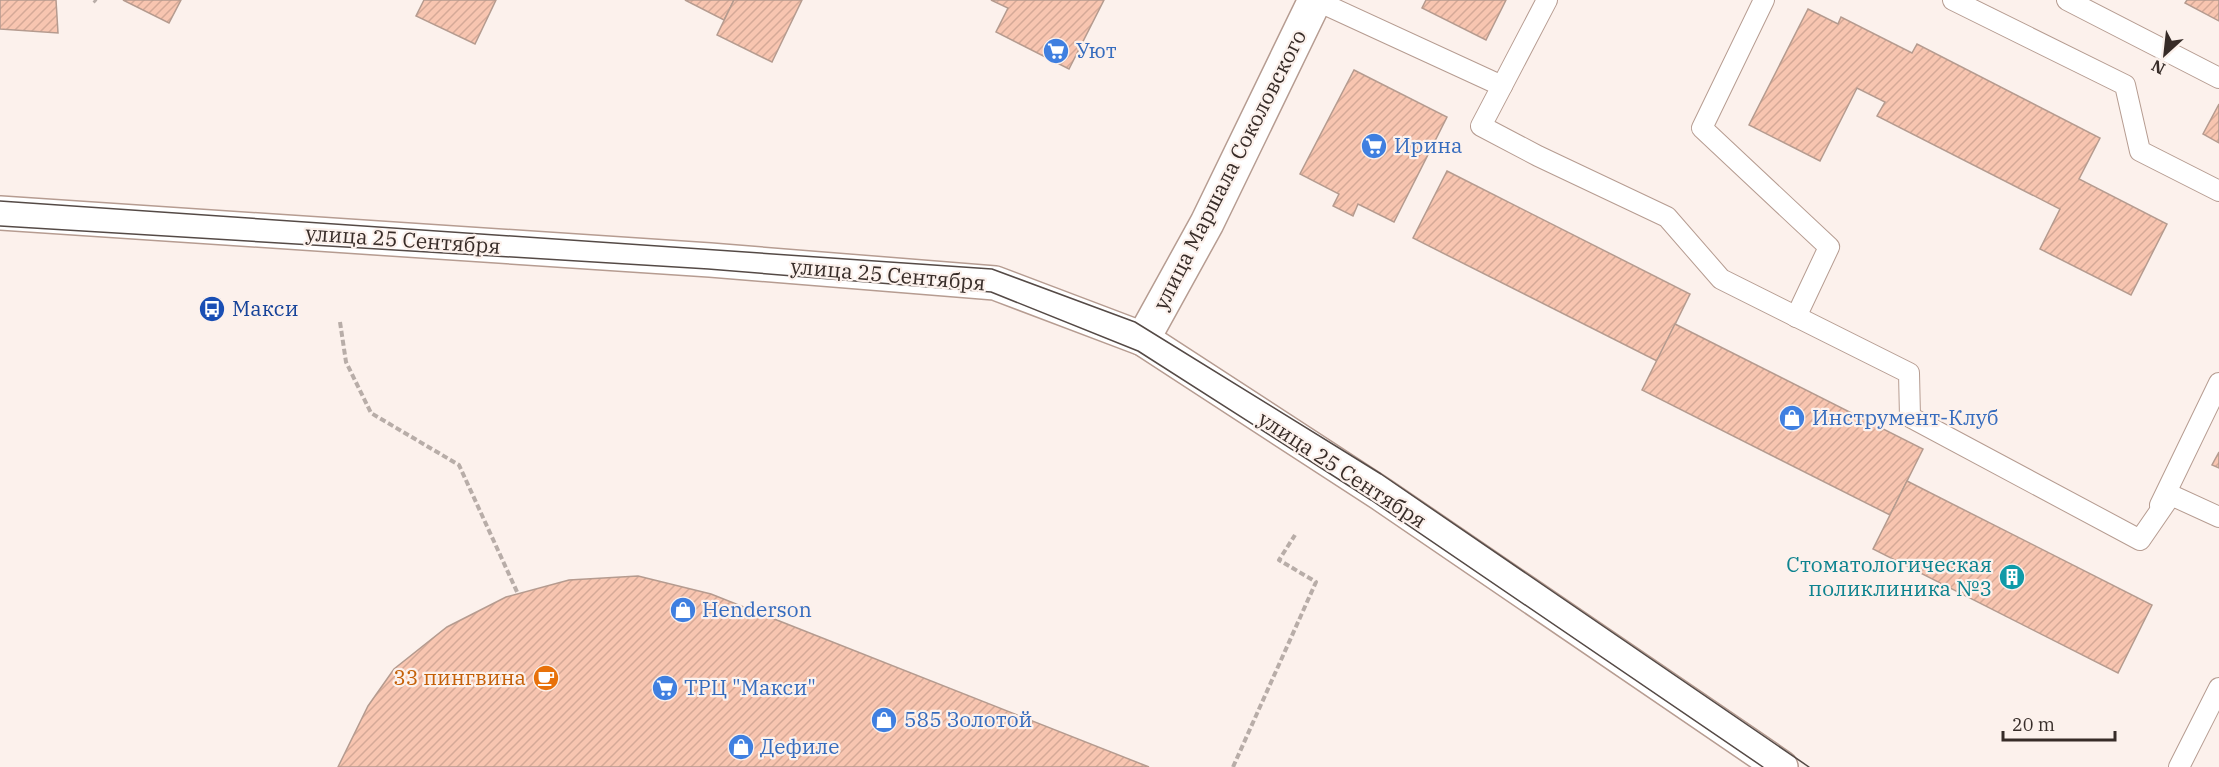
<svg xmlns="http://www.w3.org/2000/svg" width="2219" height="767" font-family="'IBM Plex Serif',serif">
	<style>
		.building { fill: url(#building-hatch); stroke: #b59b8f; stroke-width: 1.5 }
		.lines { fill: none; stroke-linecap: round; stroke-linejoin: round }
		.lane-casing { stroke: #b69c91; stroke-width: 22 }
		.street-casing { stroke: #b69c91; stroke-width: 36 }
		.secondary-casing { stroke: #b69c91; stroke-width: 36 }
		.path { stroke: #b8ada8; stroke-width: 4; stroke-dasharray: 6 3; stroke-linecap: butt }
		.lane { stroke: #fff; stroke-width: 20 }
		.street { stroke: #fff; stroke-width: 33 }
		.secondary { stroke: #fff; stroke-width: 33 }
		.tram { stroke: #554a46; stroke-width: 1.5 }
		.labels { text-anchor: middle; stroke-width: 4.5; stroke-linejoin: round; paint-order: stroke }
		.shop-label { font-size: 21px; fill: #366cbe; stroke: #fcf1ec; text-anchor: start }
		.street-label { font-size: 21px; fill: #372c28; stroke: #fcf1ec }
		.transit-label { font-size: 21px; fill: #164399; stroke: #fcf1ec; text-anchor: start }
		.culture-label { font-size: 21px; fill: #0d838f; stroke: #fcf1ec; text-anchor: end }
		.food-label { font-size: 21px; fill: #c56008; stroke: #fcf1ec; text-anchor: end }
	</style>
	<defs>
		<pattern id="building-hatch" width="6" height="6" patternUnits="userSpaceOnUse" patternTransform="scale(1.5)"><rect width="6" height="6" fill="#f8c5b0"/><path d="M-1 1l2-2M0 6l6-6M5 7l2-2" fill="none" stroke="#d5a997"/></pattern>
	</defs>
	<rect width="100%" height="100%" fill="#fcf1ec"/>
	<!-- building -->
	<g class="building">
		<polygon points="0,0 56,0 58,33 0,29"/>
		<polygon points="123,0 181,0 169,23"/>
		<polygon points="424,0 496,0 475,44 416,16"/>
		<polygon points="685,0 734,0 724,20"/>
		<polygon points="734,0 802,0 772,62 717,35"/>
		<polygon points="991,0 1104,0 1069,69 996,32 1008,8"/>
		<polygon points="1426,0 1506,0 1486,40 1422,8"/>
		<polygon points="2187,0 2219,0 2219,21 2185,3"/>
		<polygon points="1808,9 1838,24 1841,17 1912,53 1917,44 2100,138 2079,179 2167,224 2131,295 2040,249 2060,209 1877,116 1885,102 1857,88 1820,161 1749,125"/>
		<polygon points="1354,70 1447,117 1394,222 1358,204 1353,216 1333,206 1339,194 1300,174"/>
		<polygon points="2219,104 2219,143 2203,134"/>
		<polygon points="1447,171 1690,294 1657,361 1413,238"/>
		<polygon points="1675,324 1923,449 1890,515 1642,390"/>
		<polygon points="2219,452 2219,468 2212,465"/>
		<polygon points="1907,481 2152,605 2118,673 1873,549"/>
		<polygon points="638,576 711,594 1149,767 338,767 368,706 394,669 447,627 506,597 569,580"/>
	</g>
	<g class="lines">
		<!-- lane casing -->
		<g class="lane-casing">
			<g id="lane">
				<polyline points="1315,0 1502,86 1547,0"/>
				<polyline points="1764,0 1702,128 1829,247 1796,317"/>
				<polyline points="1953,0 2125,85 2140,151 2219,191"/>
				<polyline points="2067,0 2219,78"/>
				<polyline points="1502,86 1481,126 1538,156 1667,217 1721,279 1909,373 1910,417 2140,540 2171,495 2219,517"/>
				<polyline points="2160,505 2219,383"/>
				<polyline points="2179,767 2219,688"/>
			</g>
		</g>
		<!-- street casing -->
		<g class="street-casing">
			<polyline id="street" points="1143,339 1207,223 1315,0"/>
		</g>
		<!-- secondary casing -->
		<g class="secondary-casing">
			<polyline id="secondary" points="0,213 710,260 995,283 1143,339 1381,494 1781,767"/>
		</g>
		<!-- path -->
		<g class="path">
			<polyline points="94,0 96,2"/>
			<polyline points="340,322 346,362 371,413 459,465 518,594"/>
			<polyline points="1233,767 1316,582 1279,560 1295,535"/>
		</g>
		<!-- lane -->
		<use href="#lane" class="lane"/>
		<!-- street -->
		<use href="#street" class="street"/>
		<!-- secondary -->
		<use href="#secondary" class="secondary"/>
		<!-- tram -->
		<g class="tram">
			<polyline points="0,201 992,269 1135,322 1381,474 1809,767"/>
			<polyline points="0,226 708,269 991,292 1138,351 1371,500 1763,767"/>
		</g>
	</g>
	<!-- icons -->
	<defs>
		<g id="supermarket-disc" transform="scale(1.35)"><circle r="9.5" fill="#3f7fe0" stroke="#fcf1ec"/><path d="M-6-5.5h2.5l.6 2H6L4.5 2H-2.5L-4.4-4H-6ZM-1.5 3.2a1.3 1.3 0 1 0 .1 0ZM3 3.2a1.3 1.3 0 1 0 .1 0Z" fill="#fff"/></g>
		<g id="bus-disc" transform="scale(1.35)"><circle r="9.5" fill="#1a4fb4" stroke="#fcf1ec"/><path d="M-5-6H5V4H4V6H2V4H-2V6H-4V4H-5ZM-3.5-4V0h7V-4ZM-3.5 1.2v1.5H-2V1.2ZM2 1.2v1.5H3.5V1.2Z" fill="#fff"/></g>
		<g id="shop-disc" transform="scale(1.35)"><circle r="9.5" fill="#3f7fe0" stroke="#fcf1ec"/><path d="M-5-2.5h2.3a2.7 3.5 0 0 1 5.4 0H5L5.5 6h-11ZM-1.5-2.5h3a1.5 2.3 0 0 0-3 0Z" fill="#fff"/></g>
		<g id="building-disc" transform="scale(1.35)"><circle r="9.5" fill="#0f9aa8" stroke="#fcf1ec"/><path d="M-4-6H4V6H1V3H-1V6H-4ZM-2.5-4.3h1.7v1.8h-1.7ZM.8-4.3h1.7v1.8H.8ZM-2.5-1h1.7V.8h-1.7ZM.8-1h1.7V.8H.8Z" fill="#fff"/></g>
		<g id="cafe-disc" transform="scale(1.35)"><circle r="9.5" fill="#e8710a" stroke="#fcf1ec"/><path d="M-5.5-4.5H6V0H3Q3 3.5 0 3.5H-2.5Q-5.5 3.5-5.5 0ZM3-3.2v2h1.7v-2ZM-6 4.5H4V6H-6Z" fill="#fff"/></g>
	</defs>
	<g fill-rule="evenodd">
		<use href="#supermarket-disc" x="1056" y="51"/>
		<use href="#supermarket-disc" x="1374" y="146"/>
		<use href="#bus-disc" x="212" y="309"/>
		<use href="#shop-disc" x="1792" y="418"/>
		<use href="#building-disc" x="2012" y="577"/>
		<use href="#shop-disc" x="683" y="610"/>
		<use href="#cafe-disc" x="546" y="678"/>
		<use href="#supermarket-disc" x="665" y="688"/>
		<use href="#shop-disc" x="884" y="720"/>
		<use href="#shop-disc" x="741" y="747"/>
	</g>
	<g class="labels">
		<!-- shop labels -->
		<g class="shop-label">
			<text x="1076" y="58">Уют</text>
			<text x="1394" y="153">Ирина</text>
			<text x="1812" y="425">Инструмент-Клуб</text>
			<text x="702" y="617">Henderson</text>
			<text x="684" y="695">ТРЦ "Макси"</text>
			<text x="904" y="727">585 Золотой</text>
			<text x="760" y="754">Дефиле</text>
		</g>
		<!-- street labels -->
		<g class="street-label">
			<text transform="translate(1230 170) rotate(-63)" y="7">улица Маршала Соколовского</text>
			<text transform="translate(403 240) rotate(4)" y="7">улица 25 Сентября</text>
			<text transform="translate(888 275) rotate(5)" y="7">улица 25 Сентября</text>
			<text transform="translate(1342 470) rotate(33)" y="7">улица 25 Сентября</text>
		</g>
		<!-- transit labels -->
		<g class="transit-label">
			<text x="232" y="316">Макси</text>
		</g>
		<!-- culture labels -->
		<g class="culture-label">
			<text x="1992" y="572">Стоматологическая<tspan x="1992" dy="24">поликлиника №3</tspan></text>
		</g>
		<!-- food labels -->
		<g class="food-label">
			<text x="526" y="685">33 пингвина</text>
		</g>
	</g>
	<!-- north arrow -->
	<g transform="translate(2165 54) rotate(207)" stroke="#fcf1ec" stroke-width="4.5" paint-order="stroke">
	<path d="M0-4.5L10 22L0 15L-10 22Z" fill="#372c28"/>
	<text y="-9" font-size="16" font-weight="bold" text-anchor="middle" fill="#372c28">N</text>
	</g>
	<!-- scale -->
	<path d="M2003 731v9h112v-9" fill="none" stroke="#372c28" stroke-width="3"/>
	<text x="2012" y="731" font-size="18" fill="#372c28" stroke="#fcf1ec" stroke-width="4.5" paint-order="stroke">20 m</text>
</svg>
